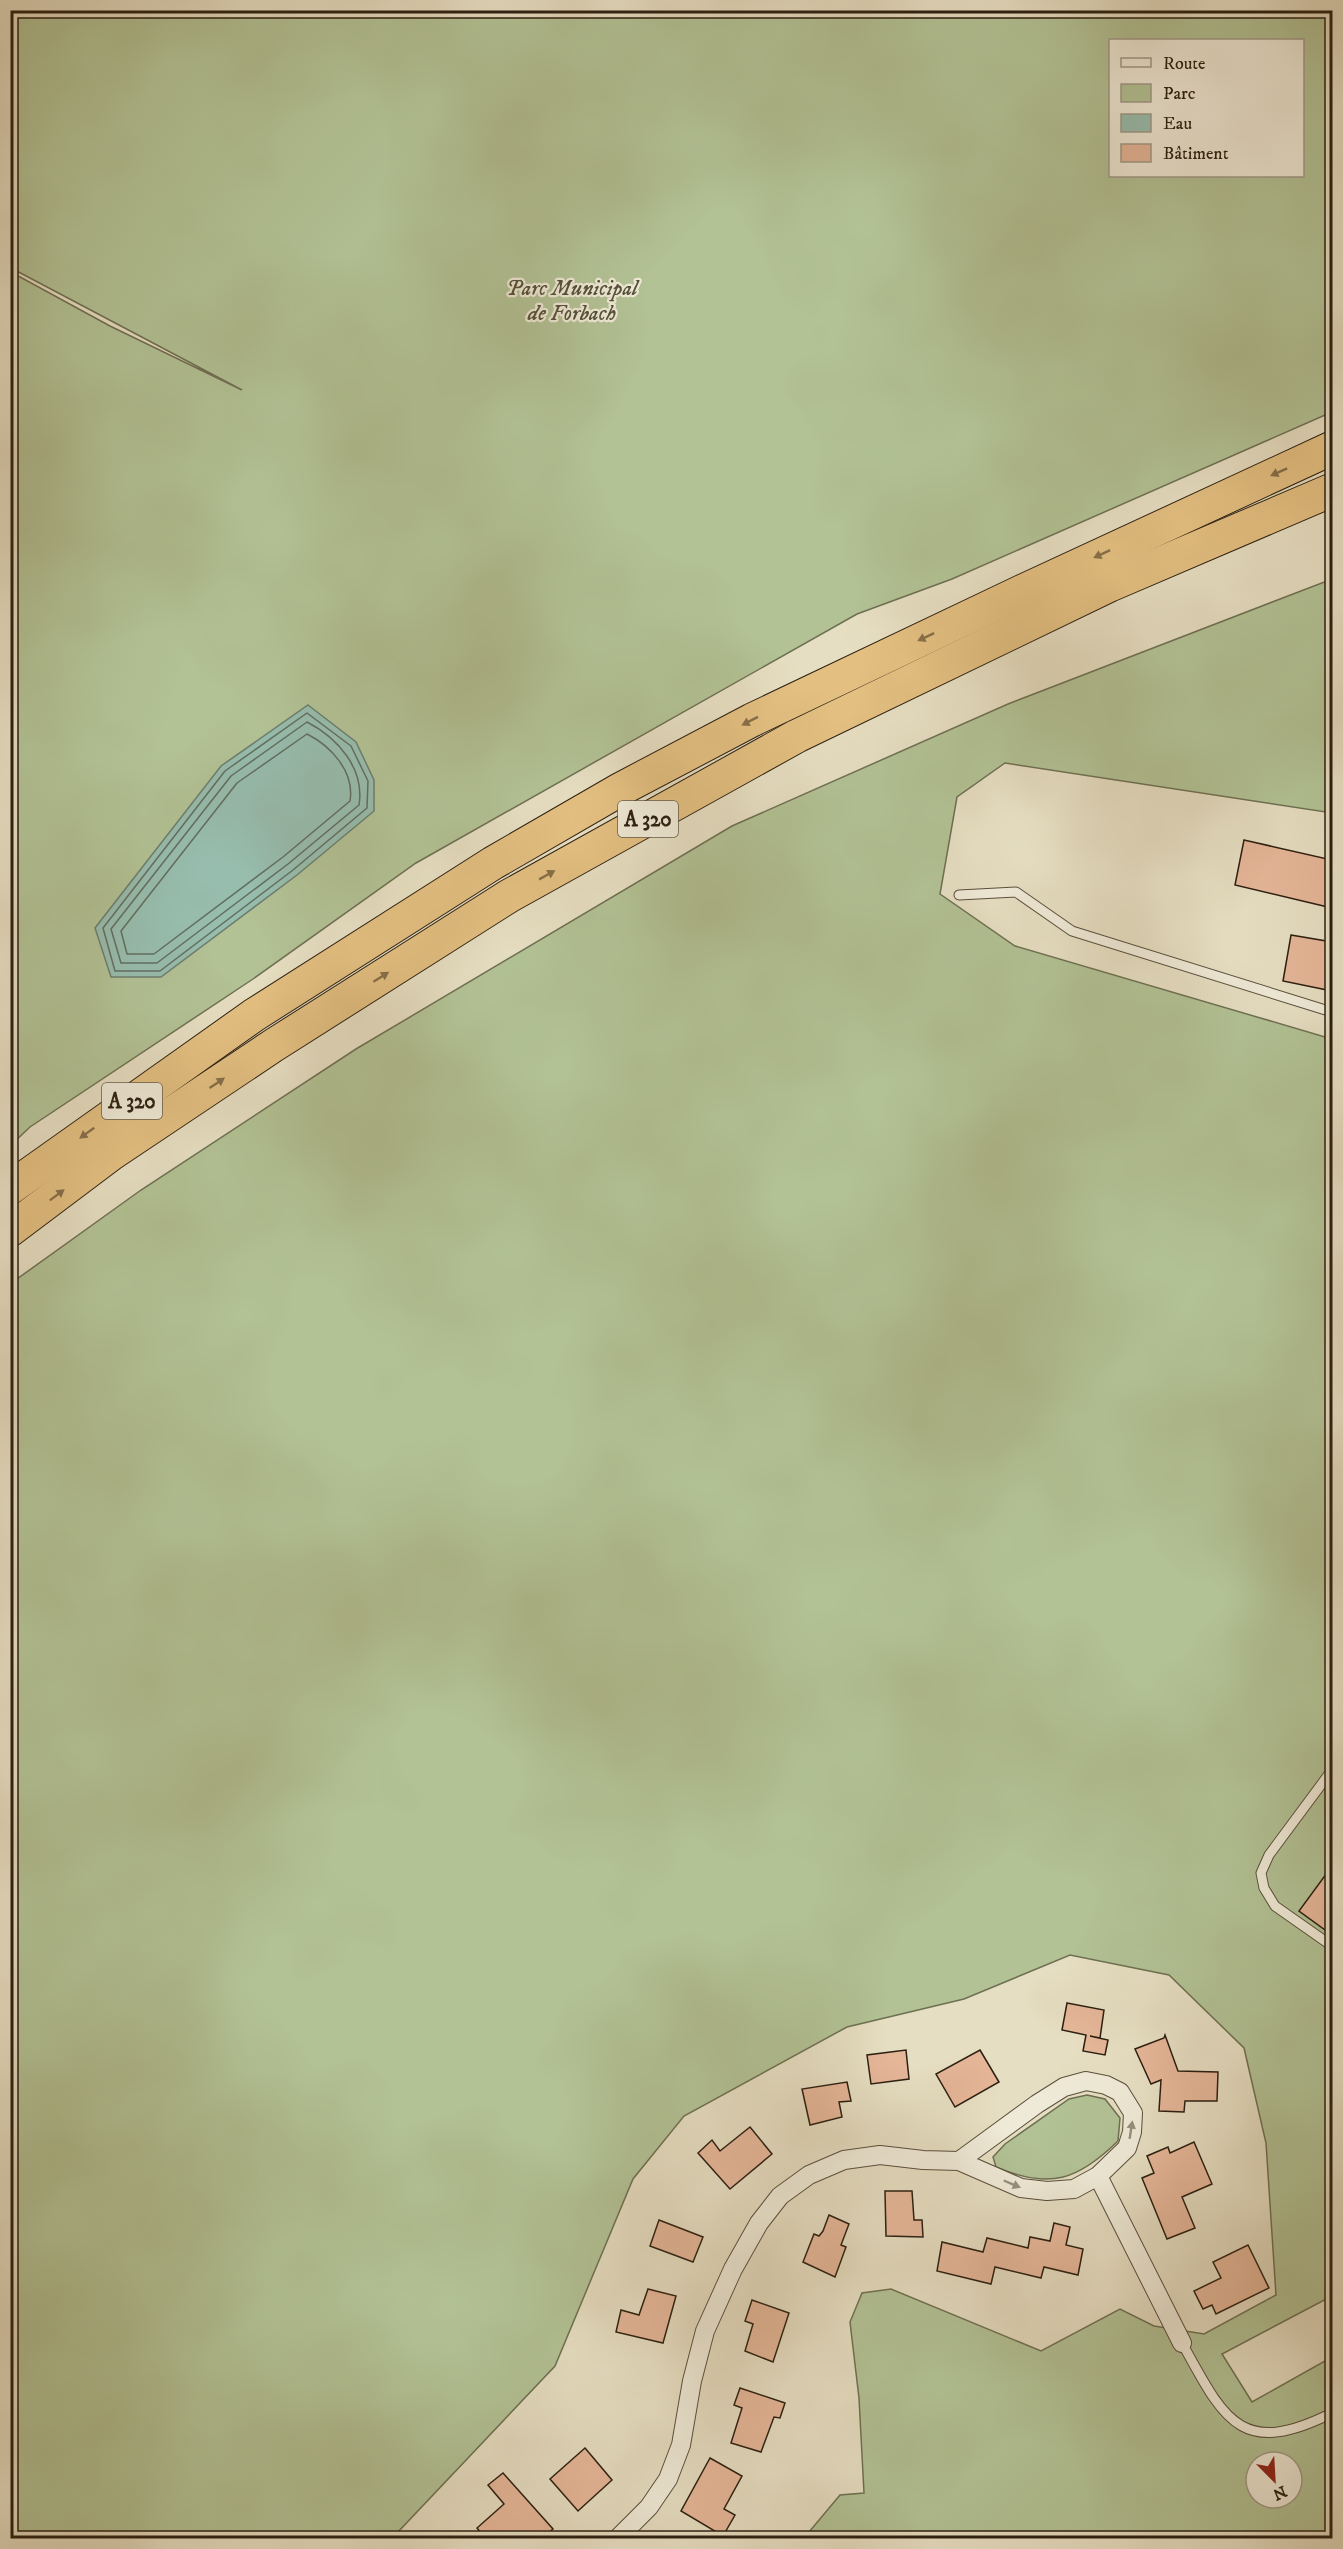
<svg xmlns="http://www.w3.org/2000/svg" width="1343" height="2549" font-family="'IM FELL DW Pica',serif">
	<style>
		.green { fill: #b2c295; stroke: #6e7053; stroke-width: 1.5; fill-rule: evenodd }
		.water { fill: #97bdae; stroke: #6c7e6f; stroke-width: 1.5 }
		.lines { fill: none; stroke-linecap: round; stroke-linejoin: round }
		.shore { stroke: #616e60; stroke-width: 1.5 }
		.building { fill: #e5b698; stroke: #2b1f11; stroke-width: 1.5 }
		.lane-casing { stroke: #5a4f3d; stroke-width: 11 }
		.street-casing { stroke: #5a4f3d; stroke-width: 20 }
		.highway-casing { stroke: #2b1f11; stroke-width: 35 }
		.lane { stroke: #efead7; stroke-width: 9 }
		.street { stroke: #efead7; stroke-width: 18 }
		.highway { stroke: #e3bf81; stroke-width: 33 }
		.oneway { fill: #876f49 }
		.oneway2 { fill: #978f7e }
		.labels { text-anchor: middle; stroke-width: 4.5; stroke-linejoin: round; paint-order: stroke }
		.shield { fill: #efead7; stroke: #665c4c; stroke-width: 1.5 }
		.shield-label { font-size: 21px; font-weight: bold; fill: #2b1f11 }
		.park-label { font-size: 22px; font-style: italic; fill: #545039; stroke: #efead7 }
	</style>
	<rect width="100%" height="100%" fill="#e6dec2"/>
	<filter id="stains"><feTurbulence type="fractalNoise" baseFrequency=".00333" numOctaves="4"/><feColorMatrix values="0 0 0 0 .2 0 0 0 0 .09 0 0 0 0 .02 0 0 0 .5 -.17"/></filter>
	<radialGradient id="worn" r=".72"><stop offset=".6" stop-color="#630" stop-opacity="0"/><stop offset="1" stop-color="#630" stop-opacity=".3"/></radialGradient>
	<!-- green -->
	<g class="green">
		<path d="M266,10l1,3 107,-3 958,1v401l-380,167 -95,35 -441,249 -163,116 -223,148 -19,18v-873l99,54 132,64 -231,-122v-257zM1110,40h192v136h-192z"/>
		<path d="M1332,579v234l-327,-50 -48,34 -17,97 75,52 317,93v1257l-110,58 30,48 80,-45v181h-528l36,-43 24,-2 -5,-95 -9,-76 12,-29 29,-4 150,62 79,-42 34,17 50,8 72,-39 -10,-152 -22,-95 -75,-73 -99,-20 -106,44 -117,28 -163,89 -51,63 -78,187 -159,168 -13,4h-372l-1,-1254 131,-94 215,-141 376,-223 276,-122zM1256,2462h36v36h-36z"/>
		<path d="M1087,2095l18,4 15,19 -2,23c-40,39 -68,49 -122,26l-3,-10 12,-13 64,-45z"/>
	</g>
	<!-- water -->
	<polygon class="water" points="308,705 356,742 374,780 374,811 297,875 161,977 111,977 95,928 221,766"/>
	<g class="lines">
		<!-- shore -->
		<g class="shore">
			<polygon points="307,713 351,746 368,781 367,808 293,870 160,971 115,971 103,928 225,771"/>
			<path d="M307,722c31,16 58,47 52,83l-71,59 -131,99h-36l-10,-34 120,-153z"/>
			<path d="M307,734c24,12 48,38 43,67l-67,56 -129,97h-27l-6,-23 116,-148z"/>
		</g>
	</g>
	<!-- building -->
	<g class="building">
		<polygon points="1244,840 1332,860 1332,908 1235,885"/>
		<polygon points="1291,935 1332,942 1332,991 1283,981"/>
		<polygon points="1332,1866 1332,1935 1299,1911"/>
		<polygon points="1067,2003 1104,2010 1100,2038 1090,2036 1108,2040 1105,2055 1083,2051 1086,2035 1062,2030"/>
		<polygon points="1165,2035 1178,2071 1218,2072 1217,2101 1185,2101 1184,2112 1159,2111 1161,2080 1151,2084 1135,2049 1164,2038"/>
		<polygon points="906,2050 909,2079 871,2084 867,2055"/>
		<polygon points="980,2050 999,2082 955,2107 936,2074"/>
		<polygon points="847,2082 851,2101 839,2102 842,2117 810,2125 802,2089"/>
		<polygon points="750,2127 772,2154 730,2189 698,2153 712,2140 720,2151"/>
		<polygon points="1194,2142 1212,2184 1182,2197 1195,2228 1167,2239 1142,2178 1154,2173 1147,2156 1168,2147 1170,2153"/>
		<polygon points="885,2191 912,2191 914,2220 922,2220 923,2237 886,2236"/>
		<polygon points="829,2215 849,2224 841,2245 846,2247 835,2277 803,2262 814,2234 819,2236 823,2231"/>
		<polygon points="659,2220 703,2237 693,2262 650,2246"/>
		<polygon points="1054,2223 1070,2227 1066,2245 1083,2249 1078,2275 1044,2267 1041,2278 995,2267 991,2284 937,2271 942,2242 983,2252 987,2238 1028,2248 1030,2237 1050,2241"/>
		<polygon points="1248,2245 1269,2288 1216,2314 1212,2305 1203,2309 1194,2291 1221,2278 1213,2262"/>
		<polygon points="648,2289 676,2296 663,2343 616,2332 621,2310 639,2315"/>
		<polygon points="752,2300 789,2313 773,2362 745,2351 753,2324 745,2321"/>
		<polygon points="740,2388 785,2403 780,2418 774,2417 761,2452 731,2443 742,2408 734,2405"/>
		<polygon points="585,2448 612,2480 578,2511 550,2479"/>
		<polygon points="710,2458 742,2476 724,2509 735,2515 723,2536 681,2511"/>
		<polygon points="503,2473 553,2529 542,2538 485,2538 477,2528 504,2504 488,2485"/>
	</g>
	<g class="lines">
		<!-- lane casing -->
		<g class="lane-casing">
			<g id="lane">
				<polyline points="959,895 1016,892 1072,931 1332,1012"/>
				<polyline points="1332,1770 1269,1855 1261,1873 1264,1888 1275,1906 1332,1946"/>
				<path d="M1182,2343c42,76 58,116 150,70"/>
			</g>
		</g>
		<!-- street casing -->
		<g class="street-casing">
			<g id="street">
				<polyline points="1098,2176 1182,2343"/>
				<polyline points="618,2538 649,2507 668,2479 681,2445 692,2381 705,2331 733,2269 759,2223 780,2196 809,2175 844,2160 880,2155 923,2160 959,2161 1021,2188 1047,2191 1074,2189 1098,2176 1127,2148 1132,2132 1133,2113 1120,2092 1106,2085 1086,2081 1064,2087 1037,2104 959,2161"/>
			</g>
		</g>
		<!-- highway casing -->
		<g class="highway-casing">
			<g id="highway">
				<polyline points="10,1188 254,1015 493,863 621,789 752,720 1023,591 1332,448"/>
				<polyline points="10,1230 111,1154 274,1045 509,896 797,736 1110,585 1332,490"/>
			</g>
		</g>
		<!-- lane -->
		<use href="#lane" class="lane"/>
		<!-- street -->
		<use href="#street" class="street"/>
		<!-- highway -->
		<use href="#highway" class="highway"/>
	</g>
	<!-- one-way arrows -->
	<defs><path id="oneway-solid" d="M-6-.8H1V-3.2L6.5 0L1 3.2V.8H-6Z" transform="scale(1.5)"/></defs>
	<g class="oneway">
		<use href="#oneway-solid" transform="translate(1279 472) rotate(156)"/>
		<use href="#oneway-solid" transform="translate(1102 554) rotate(155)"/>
		<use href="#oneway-solid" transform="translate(926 637) rotate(155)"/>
		<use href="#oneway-solid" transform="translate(750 721) rotate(153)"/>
		<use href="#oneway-solid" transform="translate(547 875) rotate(-29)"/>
		<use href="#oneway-solid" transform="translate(381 977) rotate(-32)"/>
		<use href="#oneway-solid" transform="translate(217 1083) rotate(-34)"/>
		<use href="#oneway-solid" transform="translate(87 1133) rotate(144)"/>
		<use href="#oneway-solid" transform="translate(57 1195) rotate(-37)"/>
	</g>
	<g class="oneway2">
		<use href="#oneway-solid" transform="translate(1131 2130) rotate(-81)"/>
		<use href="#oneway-solid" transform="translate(1012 2184) rotate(23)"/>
	</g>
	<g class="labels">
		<!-- shield labels -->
		<g class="shield">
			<rect x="618" y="801" width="60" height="36" rx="4.5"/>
			<rect x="102" y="1083" width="60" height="36" rx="4.5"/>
		</g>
		<g class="shield-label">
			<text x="648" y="826">A 320</text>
			<text x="132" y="1108">A 320</text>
		</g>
		<!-- park labels -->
		<g class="park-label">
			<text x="572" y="295">Parc Municipal<tspan x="572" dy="25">de Forbach</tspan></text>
		</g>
	</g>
	<!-- margin -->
	<rect width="1343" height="2549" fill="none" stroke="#e6dec2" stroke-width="36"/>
	<rect x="12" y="12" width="1319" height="2525" fill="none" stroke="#2b1f11" stroke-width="3"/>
	<rect x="18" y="18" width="1307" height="2513" fill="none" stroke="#2b1f11" stroke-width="1.5"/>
	<!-- legend -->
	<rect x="1109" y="39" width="195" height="138" fill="#efead7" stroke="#a19988" stroke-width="1.5"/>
	<rect x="1121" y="58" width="30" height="9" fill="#efead7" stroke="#a19988" stroke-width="1.5"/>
	<text x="1163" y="69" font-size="18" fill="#2b1f11">Route</text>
	<rect x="1121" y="84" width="30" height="18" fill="#b2c295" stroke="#a19988" stroke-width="1.5"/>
	<text x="1163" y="99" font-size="18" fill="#2b1f11">Parc</text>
	<rect x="1121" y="114" width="30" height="18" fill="#97bdae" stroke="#a19988" stroke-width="1.5"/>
	<text x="1163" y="129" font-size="18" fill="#2b1f11">Eau</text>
	<rect x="1121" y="144" width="30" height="18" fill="#e5b698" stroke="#a19988" stroke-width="1.5"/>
	<text x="1163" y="159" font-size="18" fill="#2b1f11">Bâtiment</text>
	<!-- north arrow -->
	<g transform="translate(1274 2480) rotate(156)"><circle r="28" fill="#efead7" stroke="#a19988" stroke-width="1.5"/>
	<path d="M0-4.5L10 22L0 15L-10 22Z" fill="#8f2418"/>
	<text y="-9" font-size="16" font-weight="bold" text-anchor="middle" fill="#2b1f11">N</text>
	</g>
	<rect width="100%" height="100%" filter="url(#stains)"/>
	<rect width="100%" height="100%" fill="url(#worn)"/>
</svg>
